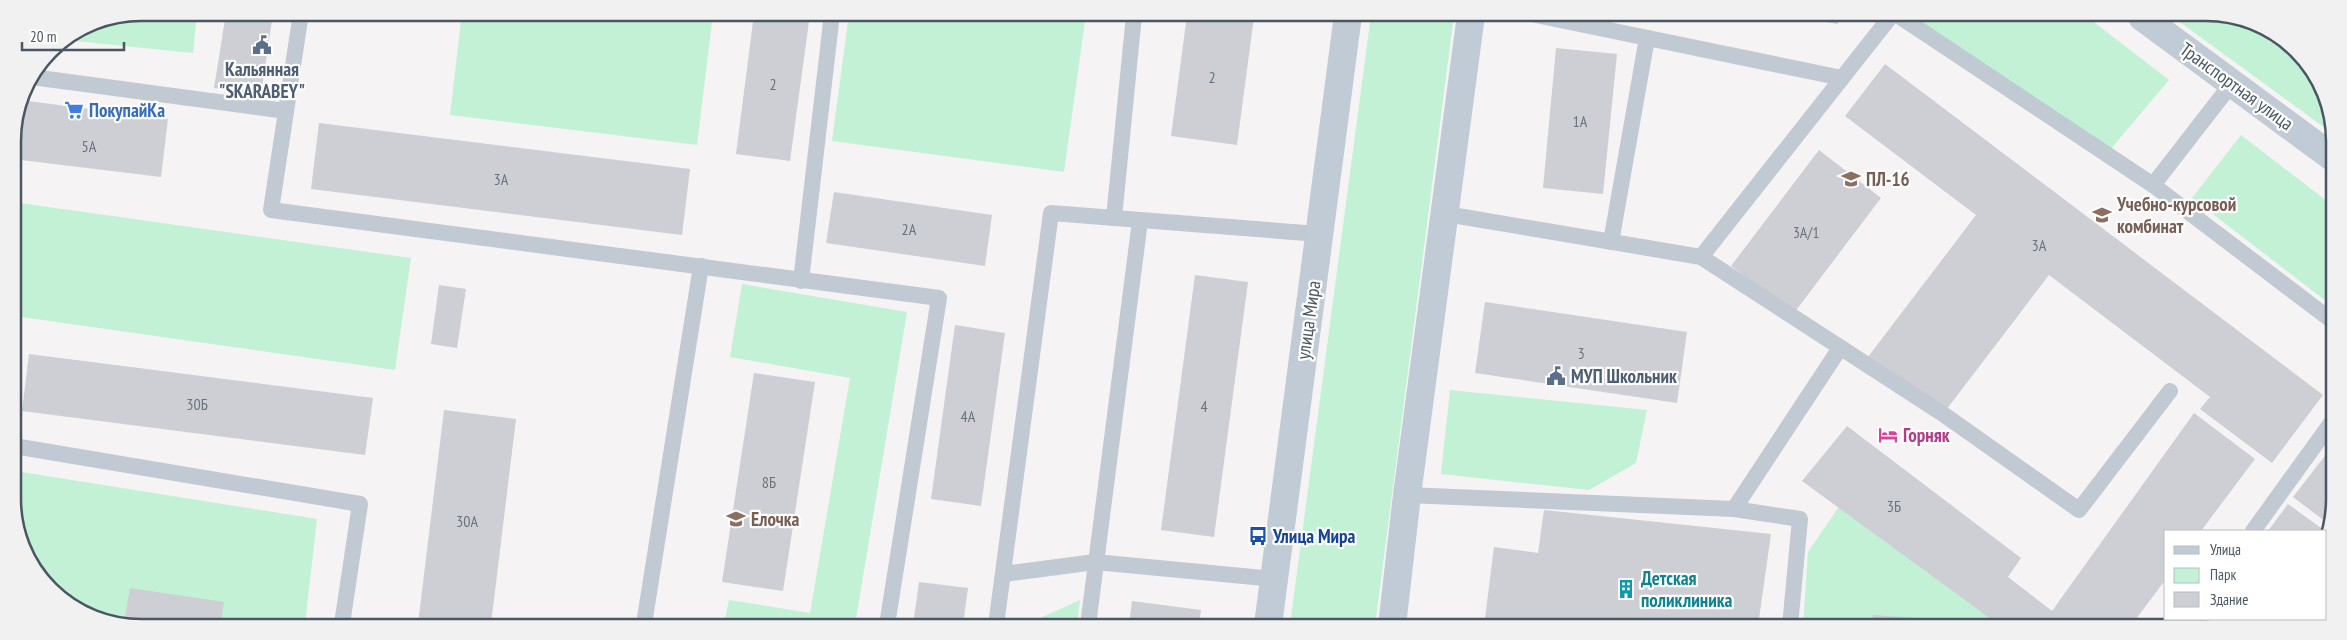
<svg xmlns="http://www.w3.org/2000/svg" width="2347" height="640" font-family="'PT Sans Narrow',sans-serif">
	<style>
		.green { fill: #c3f1d5 }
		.building { fill: #cdcfd5 }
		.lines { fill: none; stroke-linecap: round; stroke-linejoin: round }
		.lane { stroke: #c1cad2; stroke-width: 16 }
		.secondary { stroke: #c1cbd6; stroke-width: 28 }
		.labels { text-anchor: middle; stroke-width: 4.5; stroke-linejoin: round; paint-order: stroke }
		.number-label { font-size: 16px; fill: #6b747e }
		.service-label { font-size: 19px; font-weight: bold; fill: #4e5e75; stroke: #fff }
		.street-label { font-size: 19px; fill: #4a5661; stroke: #fff }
		.shop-label { font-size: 19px; font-weight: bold; fill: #366cbe; stroke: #fff; text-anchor: start }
		.education-label { font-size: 19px; font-weight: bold; fill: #785e54; stroke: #fff; text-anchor: start }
		.hotel-label { font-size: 19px; font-weight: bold; fill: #b23c85; stroke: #fff; text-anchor: start }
		.transit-label { font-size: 19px; font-weight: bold; fill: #164399; stroke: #fff; text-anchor: start }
		.culture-label { font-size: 19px; font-weight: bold; fill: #0d838f; stroke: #fff; text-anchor: start }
		.rim { fill: none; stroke: #4a5661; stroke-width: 2.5 }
	</style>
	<rect width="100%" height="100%" fill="#f5f3f3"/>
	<!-- green -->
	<g class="green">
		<polygon points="141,13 197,13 193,53 65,40 92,22"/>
		<polygon points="462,13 713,14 697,145 450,115"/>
		<polygon points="849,14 1086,14 1064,172 832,141"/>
		<polygon points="1371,15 1454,15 1375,626 1290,625"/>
		<polygon points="1928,16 2086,16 2169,80 2110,150 1923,23"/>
		<polygon points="2173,17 2239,17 2302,56 2332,116 2332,133"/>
		<polygon points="2241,135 2332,205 2331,305 2192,198"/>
		<polygon points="13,202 411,258 395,370 14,316"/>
		<polygon points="742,284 907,312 855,625 724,624 729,600 810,613 850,378 730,357"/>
		<polygon points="1450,390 1647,410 1636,463 1589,490 1441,474"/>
		<polygon points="15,471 317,519 305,624 108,623 45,584 15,524"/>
		<polygon points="1851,489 2061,627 1803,626 1808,552"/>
		<polygon points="1080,600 1077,625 1025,625"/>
	</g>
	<!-- building -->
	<g class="building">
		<polygon points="226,13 273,13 261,95 214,88"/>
		<polygon points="754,14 810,14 790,161 736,154"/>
		<polygon points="1187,15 1234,15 1254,17 1237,145 1171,136"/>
		<polygon points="1786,16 1839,16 1838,24"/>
		<polygon points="1556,48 1617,54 1603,194 1543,188"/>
		<polygon points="1885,64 2323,395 2272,463 2200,409 2210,397 2049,275 1943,414 1868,357 1976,215 1845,116"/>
		<polygon points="20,100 168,119 161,177 13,159 13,133"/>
		<polygon points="319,123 690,169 682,235 311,189"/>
		<polygon points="1819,150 1881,198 1794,313 1731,266"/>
		<polygon points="834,192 992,215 985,266 826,243"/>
		<polygon points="1195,275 1248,282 1214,537 1161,530"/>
		<polygon points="439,285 466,289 457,348 431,344"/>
		<polygon points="1485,302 1687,332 1677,403 1475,373"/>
		<polygon points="955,325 1005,333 981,506 931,499"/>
		<polygon points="29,354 373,398 365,455 22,411"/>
		<polygon points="754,373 815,382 783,591 722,582"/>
		<polygon points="444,410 516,419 491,624 418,624"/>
		<polygon points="2194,413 2255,459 2201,531 2166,531 2166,579 2130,627 2002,627 1802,481 1847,426 2021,558 2008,577 2052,611"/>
		<polygon points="2331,448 2330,525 2293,497"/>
		<polygon points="2288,504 2325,531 2268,531"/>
		<polygon points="1544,510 1771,534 1758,626 1484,626 1494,547 1538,553"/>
		<polygon points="919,582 968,588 963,625 913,625"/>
		<polygon points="130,588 224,602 221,623 124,623"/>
		<polygon points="1132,601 1201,610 1199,625 1129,625"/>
		<polygon points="1873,615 1947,620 1947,627 1872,627"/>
		<polygon points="2204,619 2248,619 2248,620 2214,627 2197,627"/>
	</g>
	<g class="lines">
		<!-- lane -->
		<g class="lane">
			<polyline points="301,13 271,210 939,298 887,625"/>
			<polyline points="1536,15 1842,78"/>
			<polyline points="1899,16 2153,185 2233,82"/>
			<polyline points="32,77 286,111"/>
			<polyline points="2153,185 2331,320"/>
			<polyline points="1446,214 1701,257 1943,414 2079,510 2170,391"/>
			<polyline points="1114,218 1134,15"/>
			<polyline points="1611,242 1647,38"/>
			<polyline points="1701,257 1891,16"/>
			<polyline points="801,281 832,14"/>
			<polyline points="14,446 360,504 342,624"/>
			<polyline points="1407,495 1734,509"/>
			<polyline points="2253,531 2331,423"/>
			<polyline points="1004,574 1095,562 1274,579"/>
			<polyline points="644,624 701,266"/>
			<polyline points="996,625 1051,213 1319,234"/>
			<polyline points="1088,625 1140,221"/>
			<polyline points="1790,626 1800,519 1734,509 1840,348"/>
			<polyline points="2184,627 2190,619"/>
		</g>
		<!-- secondary -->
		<g class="secondary">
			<polyline points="2142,17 2332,157"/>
			<polyline points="1268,625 1348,15"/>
			<polyline points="1392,626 1407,495 1471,15"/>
		</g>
	</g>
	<!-- icons -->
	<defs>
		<g id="civic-bare" transform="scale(1.5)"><path d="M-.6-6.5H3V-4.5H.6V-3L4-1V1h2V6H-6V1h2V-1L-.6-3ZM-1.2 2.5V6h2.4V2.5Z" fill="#5c6f8a" stroke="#fff" stroke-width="2.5" paint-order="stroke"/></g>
		<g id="supermarket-bare" transform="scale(1.5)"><path d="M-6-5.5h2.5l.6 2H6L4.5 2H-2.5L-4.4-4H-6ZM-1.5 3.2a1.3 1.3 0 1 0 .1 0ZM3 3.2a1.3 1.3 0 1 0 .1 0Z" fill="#3f7fe0" stroke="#fff" stroke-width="2.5" paint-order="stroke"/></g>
		<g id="university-bare" transform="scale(1.5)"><path d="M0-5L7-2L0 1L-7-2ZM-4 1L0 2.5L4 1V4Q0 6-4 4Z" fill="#8d6e63" stroke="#fff" stroke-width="2.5" paint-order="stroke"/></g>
		<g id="hotel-bare" transform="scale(1.5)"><path d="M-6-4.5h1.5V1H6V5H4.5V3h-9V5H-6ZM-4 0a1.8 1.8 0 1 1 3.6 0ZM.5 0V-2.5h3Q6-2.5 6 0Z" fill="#d1479c" stroke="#fff" stroke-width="2.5" paint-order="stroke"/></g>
		<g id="school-bare" transform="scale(1.5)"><path d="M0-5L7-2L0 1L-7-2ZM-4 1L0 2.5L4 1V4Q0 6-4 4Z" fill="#8d6e63" stroke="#fff" stroke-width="2.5" paint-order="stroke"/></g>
		<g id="bus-bare" transform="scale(1.5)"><path d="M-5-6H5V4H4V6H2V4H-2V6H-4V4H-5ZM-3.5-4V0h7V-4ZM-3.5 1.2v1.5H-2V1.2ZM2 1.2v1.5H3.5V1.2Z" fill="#1a4fb4" stroke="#fff" stroke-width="2.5" paint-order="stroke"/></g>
		<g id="building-bare" transform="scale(1.5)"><path d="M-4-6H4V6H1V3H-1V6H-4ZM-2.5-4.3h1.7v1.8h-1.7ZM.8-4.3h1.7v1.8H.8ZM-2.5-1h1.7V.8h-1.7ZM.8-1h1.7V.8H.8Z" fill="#0f9aa8" stroke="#fff" stroke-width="2.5" paint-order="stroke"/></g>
	</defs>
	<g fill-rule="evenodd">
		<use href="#civic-bare" x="262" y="45"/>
		<use href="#supermarket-bare" x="74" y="110"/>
		<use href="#university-bare" x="1851" y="179"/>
		<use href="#university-bare" x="2102" y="215"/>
		<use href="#civic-bare" x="1556" y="376"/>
		<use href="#hotel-bare" x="1888" y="435"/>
		<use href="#school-bare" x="736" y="519"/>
		<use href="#bus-bare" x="1258" y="536"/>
		<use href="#building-bare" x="1626" y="589"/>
	</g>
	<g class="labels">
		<!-- number labels -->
		<g class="number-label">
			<text x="1212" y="83">2</text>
			<text x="773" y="90">2</text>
			<text x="1580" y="127">1А</text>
			<text x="89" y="152">5А</text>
			<text x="501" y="185">3А</text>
			<text x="909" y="235">2А</text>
			<text x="1806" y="238">3А/1</text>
			<text x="2039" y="251">3А</text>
			<text x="1581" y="359">3</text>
			<text x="197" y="410">30Б</text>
			<text x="1204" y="412">4</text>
			<text x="968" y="422">4А</text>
			<text x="769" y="488">8Б</text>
			<text x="1894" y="512">3Б</text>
			<text x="467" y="527">30А</text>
		</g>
		<!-- service labels -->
		<g class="service-label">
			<text x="262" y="76">Кальянная<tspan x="262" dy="22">"SKARABEY"</tspan></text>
			<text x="1571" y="383" text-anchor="start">МУП Школьник</text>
		</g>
		<!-- street labels -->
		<g class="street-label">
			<text transform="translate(2237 86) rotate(36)" y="7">Транспортная улица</text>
			<text transform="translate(1308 320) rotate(-82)" y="7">улица Мира</text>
		</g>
		<!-- shop labels -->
		<g class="shop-label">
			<text x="89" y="117">ПокупайКа</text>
		</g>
		<!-- education labels -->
		<g class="education-label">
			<text x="1866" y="186">ПЛ-16</text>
			<text x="2117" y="211">Учебно-курсовой<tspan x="2117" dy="22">комбинат</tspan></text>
			<text x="751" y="526">Елочка</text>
		</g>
		<!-- hotel labels -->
		<g class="hotel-label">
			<text x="1903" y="442">Горняк</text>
		</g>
		<!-- transit labels -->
		<g class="transit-label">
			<text x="1273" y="543">Улица Мира</text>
		</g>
		<!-- culture labels -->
		<g class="culture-label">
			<text x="1641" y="585">Детская<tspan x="1641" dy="22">поликлиника</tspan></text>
		</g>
	</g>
	<!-- crop -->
	<path d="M0 0H2347V640H0ZM141 21H2206A120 120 0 0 1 2326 141V499A120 120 0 0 1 2206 619H141A120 120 0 0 1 21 499V141A120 120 0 0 1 141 21Z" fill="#f1f1f2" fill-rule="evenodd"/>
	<path class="rim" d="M141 21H2206A120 120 0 0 1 2326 141V499A120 120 0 0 1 2206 619H141A120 120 0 0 1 21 499V141A120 120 0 0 1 141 21Z"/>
	<!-- legend -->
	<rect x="2164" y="530" width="162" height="90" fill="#ffffff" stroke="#b7bbc0"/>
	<rect x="2174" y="546" width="25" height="8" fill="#c1cbd6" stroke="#b7bbc0"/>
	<text x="2210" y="555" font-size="15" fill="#4a5661">Улица</text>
	<rect x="2174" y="568" width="25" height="15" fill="#c3f1d5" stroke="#b7bbc0"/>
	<text x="2210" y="580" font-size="15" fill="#4a5661">Парк</text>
	<rect x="2174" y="592" width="25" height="15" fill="#cdcfd5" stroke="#b7bbc0"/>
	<text x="2210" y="605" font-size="15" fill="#4a5661">Здание</text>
	<!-- scale -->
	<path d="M22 42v8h102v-8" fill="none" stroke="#4a5661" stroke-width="2.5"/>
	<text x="30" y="42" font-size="15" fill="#4a5661" stroke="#ffffff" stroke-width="4" paint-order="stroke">20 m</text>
</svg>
